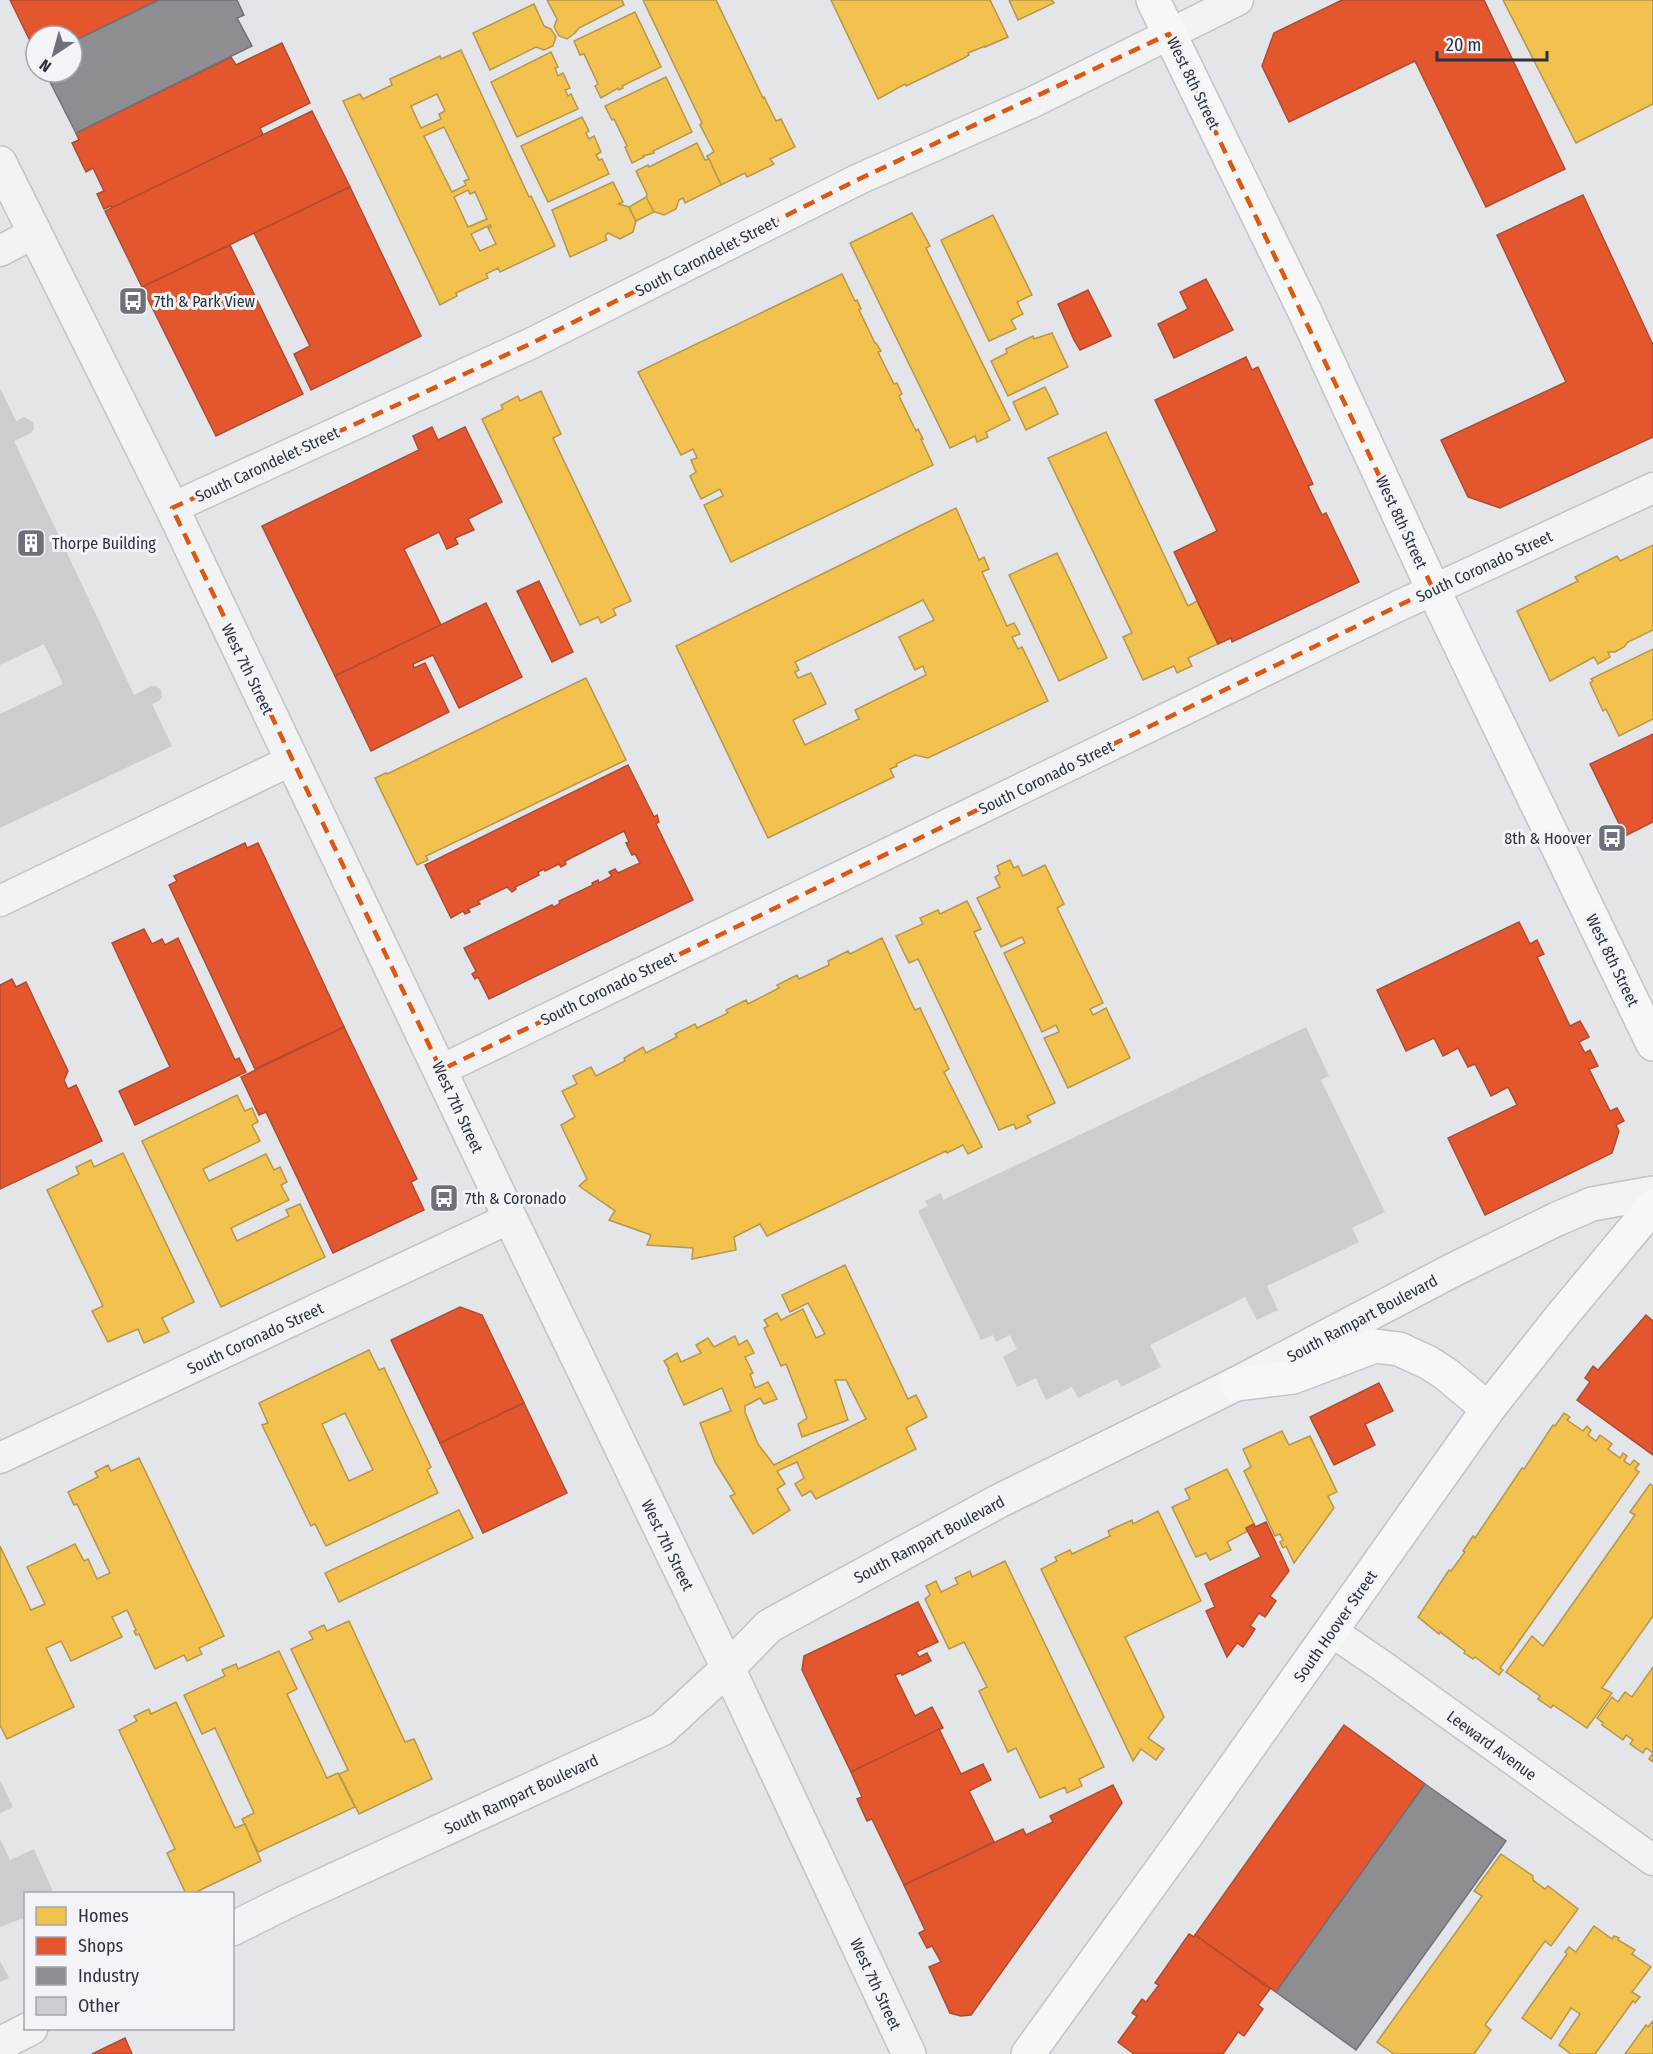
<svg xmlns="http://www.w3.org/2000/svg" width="1653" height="2054" font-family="'Fira Sans Condensed',sans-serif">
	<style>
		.homes { fill: #f2c14e; stroke: #b7964a; stroke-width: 1.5; fill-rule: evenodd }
		.shops { fill: #e4572e; stroke: #ad4c33; stroke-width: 1.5 }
		.industry { fill: #8d8d92; stroke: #707279; stroke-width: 1.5 }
		.building { fill: #cccdd0 }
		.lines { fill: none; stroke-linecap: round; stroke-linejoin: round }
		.minor-casing { stroke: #c2c3c6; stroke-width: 33 }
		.tertiary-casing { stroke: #c2c3c6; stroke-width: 36 }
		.secondary-casing { stroke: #c2c3c6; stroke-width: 36 }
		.minor { stroke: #f3f3f5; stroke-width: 30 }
		.tertiary { stroke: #f3f3f5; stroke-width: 33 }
		.secondary { stroke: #f7f7f7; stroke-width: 33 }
		.marked { fill: none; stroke: #df570f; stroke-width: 4.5; stroke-dasharray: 12 8; stroke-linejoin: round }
		.labels { text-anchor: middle; stroke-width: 6; stroke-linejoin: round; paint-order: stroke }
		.street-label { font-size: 16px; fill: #2c3240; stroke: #f2f4f7 }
		.poi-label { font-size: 16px; fill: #2c3240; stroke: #f2f4f7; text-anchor: start }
	</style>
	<rect width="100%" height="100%" fill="#e3e5e8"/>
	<!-- homes -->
	<g class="homes">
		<polygon points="547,0 622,0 624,5 579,28 575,33 567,39 559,36 554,27 557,19"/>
		<polygon points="643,0 716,0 763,98 764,97 776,121 781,119 795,147 770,159 774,164 747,177 745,173 721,185 707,156 714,152 700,125 702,123"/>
		<polygon points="831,0 990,0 1008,37 985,47 985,46 968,53 969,55 964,58 906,86 905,84 878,99"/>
		<polygon points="1009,0 1052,0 1054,3 1018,20"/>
		<polygon points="1503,0 1653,0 1653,104 1576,143"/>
		<polygon points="534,4 544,26 551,29 556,37 553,46 544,50 536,47 490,70 473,33"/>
		<polygon points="635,12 661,67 622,86 623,88 619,90 618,88 601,98 595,86 598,84 584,54 580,55 574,41"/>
		<path d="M461,50l68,147 2,-1 24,50 -55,26 -2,-4 -12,6 2,4 -32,15 1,3 -17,9 -97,-204 17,-7 3,5 29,-14 -2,-6 50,-23 1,3zM437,94l8,17 -6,3 2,5 -20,9 -10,-22zM444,127l25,52 -5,2 2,4 -14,7 -28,-56zM468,190l2,4 5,-2 12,27 -19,8 -14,-30zM490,225l1,2 -3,1 8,16 -16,7 -9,-17z"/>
		<polygon points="551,52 558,67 555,68 558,76 563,73 570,88 565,90 568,96 571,94 578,109 517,137 491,82"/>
		<polygon points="666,77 692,132 653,151 654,153 643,156 644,157 632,163 625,147 627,146 614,119 612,120 605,106"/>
		<polygon points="582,117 589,131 586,133 589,139 594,136 601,152 596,155 599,160 602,159 609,174 548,202 521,146"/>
		<polygon points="697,143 705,160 709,159 721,185 685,203 683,198 679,200 676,209 664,215 652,211 646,199 647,194 636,171 648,165 649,167"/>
		<polygon points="613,182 623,202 619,204 629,207 636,221 633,232 620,239 608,233 605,236 607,240 570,257 552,210"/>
		<polygon points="646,197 654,212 636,221 629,207"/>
		<polygon points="912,213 930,246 926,248 1010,420 986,432 988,437 977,442 975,436 950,448 850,243"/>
		<polygon points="993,215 1032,295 1017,302 1023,314 1011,320 1016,329 989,341 941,240"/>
		<polygon points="842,274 855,301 857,300 861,309 859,310 875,343 876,343 881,351 878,352 894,384 897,383 902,394 899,396 916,431 918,429 923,439 921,439 933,465 731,562 704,505 723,496 720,489 701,499 690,476 696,472 691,460 697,458 693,449 681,455 638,372"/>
		<polygon points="1052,333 1068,367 1008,396 991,361 1007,353 1006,349 1033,336 1034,339"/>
		<polygon points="1045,387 1058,414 1026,430 1013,402"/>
		<polygon points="541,391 561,434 553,438 631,601 613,609 616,615 601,623 598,617 580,625 482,419 503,409 501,405 518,396 520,401"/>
		<polygon points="1106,432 1188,606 1197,601 1218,644 1188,658 1192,666 1177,673 1174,666 1143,680 1123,637 1132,633 1048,458"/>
		<path d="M956,508l23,52 5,-3 5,12 -7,3 25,54 7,-3 6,11 -8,3 6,12 4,-2 26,54 -120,57 -13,-3 -19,9 1,2 -7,3 4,8 -126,61 -92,-192zM923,600l11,20 -35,17 16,33 8,-4 3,9 -71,35 4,9 -54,26 -12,-25 33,-16 -15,-31 -13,5 -3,-6 4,-2 -4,-8z"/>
		<polygon points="1653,545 1653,630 1628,642 1624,647 1615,652 1608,652 1610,657 1598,664 1594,657 1550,681 1517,611 1578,581 1575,577 1617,556 1620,561"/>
		<polygon points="1057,553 1107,658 1059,681 1009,575"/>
		<polygon points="1653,649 1653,719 1619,736 1606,709 1603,711 1590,683 1593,681 1591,679"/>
		<polygon points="586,678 626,760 426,856 428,860 417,865 375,778 386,773 387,774"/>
		<polygon points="1010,860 1014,868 1018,866 1023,876 1045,865 1064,904 1057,908 1103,1003 1090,1009 1093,1015 1106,1008 1130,1058 1068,1088 1044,1038 1059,1032 1056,1025 1042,1032 1004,953 1025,943 1022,937 1001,947 977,898 1000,887 995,877 1000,874 997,866"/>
		<polygon points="967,901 981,929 974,932 1055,1103 1027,1116 1031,1122 1016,1129 1014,1124 999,1130 918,959 909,963 896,936 923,924 920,918 938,910 940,914"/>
		<polygon points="882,938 911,1002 915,1010 920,1008 949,1069 944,1072 982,1147 968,1154 963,1145 947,1153 946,1151 767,1236 760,1224 734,1237 736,1250 692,1259 693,1248 647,1245 651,1235 609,1220 615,1211 579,1186 587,1179 561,1125 575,1117 562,1091 577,1084 573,1076 591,1067 596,1076 625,1061 624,1058 643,1047 646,1053 677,1037 675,1034 695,1024 697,1028 728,1013 726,1010 746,1000 748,1004 779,988 777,985 797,975 799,979 829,965 828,961 848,951 850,954"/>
		<polygon points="237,1095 245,1111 252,1108 258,1122 252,1125 260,1141 203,1169 209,1181 266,1154 274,1170 280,1167 287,1182 281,1185 289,1200 231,1228 237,1241 289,1216 286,1210 300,1204 325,1257 221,1307 142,1141"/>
		<polygon points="123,1153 194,1302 162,1318 169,1332 144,1343 138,1329 108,1342 92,1311 103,1306 47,1190 79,1174 76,1167 91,1160 94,1167"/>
		<polygon points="845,1265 908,1399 916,1395 927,1417 906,1428 916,1449 816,1499 811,1491 802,1496 795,1484 804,1478 797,1462 777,1471 785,1484 777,1489 790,1510 753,1534 730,1496 735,1494 715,1462 700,1423 731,1411 722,1388 684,1405 668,1370 669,1369 664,1361 677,1353 681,1362 701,1353 696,1345 708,1338 714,1347 735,1336 739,1345 747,1340 754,1353 745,1357 753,1373 750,1374 755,1388 768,1382 777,1399 764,1404 760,1398 745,1406 745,1412 758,1444 774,1465 866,1419 846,1380 835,1380 848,1420 802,1437 798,1424 807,1418 786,1364 781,1366 764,1328 768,1326 764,1320 777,1313 781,1320 803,1309 816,1338 825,1334 808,1303 790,1312 782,1295"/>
		<path d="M369,1350l10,20 5,-2 47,99 -4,3 11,23 -112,53 -11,-22 -4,2 -49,-101 6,-2 -9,-20zM345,1413l28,57 -24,11 -27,-57z"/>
		<polygon points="1564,1413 1570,1417 1567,1420 1583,1431 1587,1426 1591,1430 1588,1435 1596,1441 1600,1435 1612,1444 1608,1449 1620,1458 1623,1453 1627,1456 1624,1461 1630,1465 1634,1460 1639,1464 1635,1469 1639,1472 1500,1668 1503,1670 1499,1675 1475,1657 1473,1659 1464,1653 1465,1651 1440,1632 1439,1634 1418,1617 1449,1570 1451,1571 1465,1552 1463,1551 1473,1536 1475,1538 1522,1468 1524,1469 1553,1425 1555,1426"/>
		<polygon points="1282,1431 1289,1445 1310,1436 1337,1492 1328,1496 1334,1508 1294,1563 1286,1546 1283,1548 1280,1542 1283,1540 1280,1534 1275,1536 1244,1471 1251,1467 1243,1449"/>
		<polygon points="139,1458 224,1636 199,1648 202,1654 187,1661 184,1655 155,1669 139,1634 136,1635 134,1631 136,1630 127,1610 112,1617 122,1637 71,1661 61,1641 46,1648 74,1707 7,1739 0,1725 0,1546 31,1610 45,1604 27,1567 75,1544 84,1561 88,1559 97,1579 110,1573 77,1504 74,1505 68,1492 98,1477 95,1472 108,1465 111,1471"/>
		<polygon points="1227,1469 1254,1524 1246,1528 1248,1531 1227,1542 1231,1550 1210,1560 1206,1553 1196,1557 1172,1507 1190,1499 1185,1489"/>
		<polygon points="1650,1484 1653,1486 1653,1616 1602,1688 1612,1693 1587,1728 1553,1705 1551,1708 1538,1699 1540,1696 1506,1672 1532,1636 1543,1646 1635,1515 1630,1512"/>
		<polygon points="459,1510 473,1538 339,1602 325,1573"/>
		<polygon points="1158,1511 1201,1601 1125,1637 1164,1717 1148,1738 1164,1749 1156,1760 1141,1749 1133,1761 1041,1569 1057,1561 1055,1557 1070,1550 1072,1554 1110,1536 1108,1531 1132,1520 1133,1524"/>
		<polygon points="1005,1561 1104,1767 1079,1779 1082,1786 1067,1793 1065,1787 1040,1798 1016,1748 1008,1752 979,1691 987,1687 964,1642 949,1649 925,1599 930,1595 926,1586 936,1581 941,1592 958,1584 955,1578 970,1571 972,1577"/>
		<polygon points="349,1621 405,1742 414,1739 432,1779 359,1814 339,1774 348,1770 291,1649 313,1639 309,1632 324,1625 327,1631"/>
		<polygon points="279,1651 297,1689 287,1694 327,1778 338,1773 355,1807 258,1852 242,1819 254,1813 215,1728 202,1734 184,1695 225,1676 222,1670 236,1664 238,1669"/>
		<polygon points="1653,1667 1653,1762 1649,1759 1653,1753 1646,1748 1643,1753 1630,1744 1633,1740 1626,1735 1623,1740 1602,1725 1603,1723 1597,1718 1612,1697 1618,1702 1625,1692 1632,1697"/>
		<polygon points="176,1702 235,1828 245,1824 261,1861 192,1894 186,1894 167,1853 175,1849 119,1730 137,1721 134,1716 149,1709 151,1714"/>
		<polygon points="1501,1854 1533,1876 1533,1880 1545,1889 1548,1886 1578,1909 1551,1946 1545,1941 1485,2025 1491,2030 1474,2054 1394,2054 1377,2042 1482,1896 1474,1891"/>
		<polygon points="1594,1926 1612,1939 1614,1936 1619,1938 1618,1940 1635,1950 1632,1954 1651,1967 1632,1992 1640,1997 1635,2003 1633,2001 1595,2054 1571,2054 1559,2045 1580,2014 1571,2008 1551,2039 1522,2018 1567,1954 1565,1952 1569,1947 1576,1952"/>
		<polygon points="1653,2021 1653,2054 1625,2054 1646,2025 1648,2027"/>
	</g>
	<!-- shops -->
	<g class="shops">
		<polygon points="10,0 159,0 72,42 72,36 36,36 36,53"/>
		<polygon points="1342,0 1484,0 1565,169 1486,207 1415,61 1289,122 1262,66 1274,33"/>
		<polygon points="282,43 310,103 260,128 263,135 112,208 111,206 104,209 97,194 104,191 93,168 86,172 72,143 79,140 76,133 231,57 236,65"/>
		<polygon points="312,111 350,187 142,287 105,211"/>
		<polygon points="350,187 421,336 311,390 294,354 310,346 254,233"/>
		<polygon points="1583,195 1653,345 1653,437 1500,508 1468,497 1441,440 1566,382 1497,235"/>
		<polygon points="230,245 303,394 216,436 142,287"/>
		<polygon points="1206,279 1233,330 1174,358 1158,324 1188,309 1180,292"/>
		<polygon points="1088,290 1111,336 1080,350 1074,340 1058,304"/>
		<polygon points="1246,357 1252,370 1258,367 1313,484 1308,486 1322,515 1326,513 1359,582 1232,642 1231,638 1218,644 1174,552 1217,531 1155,400"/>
		<polygon points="432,427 438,440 465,427 502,502 468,519 474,530 455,538 458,544 447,549 439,532 404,549 441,625 335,676 262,526 419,450 413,436"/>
		<polygon points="539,581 573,652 552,662 517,591"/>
		<polygon points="486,603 522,677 459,708 433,655 413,664 414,668 425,663 449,712 371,751 335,676"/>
		<polygon points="1653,734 1653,822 1625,836 1590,764"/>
		<polygon points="628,765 654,817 657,815 659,822 656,824 693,900 489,999 478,977 475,979 472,974 476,971 464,948 552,905 554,907 560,903 559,901 593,885 592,883 598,880 599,883 612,876 609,872 615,869 618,873 640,863 635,854 632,855 626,843 629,842 624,831 565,861 566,864 561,867 559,864 545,871 544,869 538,872 539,875 515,887 516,889 512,892 507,887 478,901 480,904 468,909 470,912 465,914 463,911 451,918 425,865"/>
		<polygon points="245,843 247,848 258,843 344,1027 255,1069 169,885 177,881 174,876"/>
		<polygon points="1519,922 1530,944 1537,940 1544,954 1537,957 1570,1026 1580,1021 1589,1037 1579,1042 1585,1053 1590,1050 1598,1066 1589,1069 1610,1111 1617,1108 1624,1121 1616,1125 1619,1131 1612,1153 1485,1215 1448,1138 1517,1105 1508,1087 1491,1096 1475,1064 1468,1067 1458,1048 1443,1056 1434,1038 1406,1051 1377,990"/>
		<polygon points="144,929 152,944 162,939 165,945 178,938 235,1060 239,1058 246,1072 135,1125 119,1091 170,1067 112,943"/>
		<polygon points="12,979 16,987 26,982 68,1071 64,1080 68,1089 76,1085 102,1141 0,1189 0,985"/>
		<polygon points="344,1027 417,1179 411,1182 424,1210 333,1253 266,1112 259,1115 241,1077"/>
		<polygon points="460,1307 482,1315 524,1403 440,1443 391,1340"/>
		<polygon points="1646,1315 1653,1321 1653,1455 1577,1400 1590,1382 1585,1378 1593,1366 1598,1370"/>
		<polygon points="1379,1383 1393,1411 1365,1424 1375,1445 1334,1465 1310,1417"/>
		<polygon points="524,1403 567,1493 483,1533 440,1443"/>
		<polygon points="1266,1522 1289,1571 1270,1596 1276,1601 1265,1617 1259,1613 1250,1626 1255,1629 1243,1647 1237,1643 1227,1657 1206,1611 1215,1607 1205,1584 1261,1557 1246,1528 1254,1524 1255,1527"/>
		<polygon points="918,1602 938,1642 916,1652 919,1657 927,1653 931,1661 902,1675 901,1673 895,1675 915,1716 932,1707 943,1728 851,1772 802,1670 804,1656"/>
		<polygon points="1344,1725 1425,1784 1276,1992 1195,1935"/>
		<polygon points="939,1729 961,1774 983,1764 991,1780 969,1791 994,1842 904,1885 872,1819 867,1821 857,1799 862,1797 851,1772"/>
		<polygon points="1113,1785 1122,1803 971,2015 961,2016 950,2013 929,1967 941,1962 932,1946 927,1948 919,1933 925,1930 904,1885 1023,1829 1026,1835 1053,1822 1050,1816"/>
		<polygon points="1189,1934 1194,1937 1195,1935 1270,1989 1258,2005 1263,2009 1244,2036 1238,2032 1223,2054 1134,2054 1118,2042 1137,2016 1132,2013 1142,1999 1146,2002 1159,1985 1155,1983"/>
		<polygon points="125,2038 132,2054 92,2054"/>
	</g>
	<!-- industry -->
	<g class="industry">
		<polygon points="159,0 237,0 244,15 237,18 252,46 76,133 45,72 72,72 72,42"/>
		<polygon points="1425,1784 1506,1841 1356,2050 1276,1992"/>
	</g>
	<!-- building -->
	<g class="building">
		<polygon points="0,388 16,421 24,417 33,422 34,429 31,433 14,441 134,695 151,686 156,686 161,690 162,697 159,701 152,704 172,746 0,828 0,714 63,684 44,644 0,665"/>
		<polygon points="1306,1027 1329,1076 1321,1080 1385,1212 1352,1228 1359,1242 1267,1286 1278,1310 1257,1320 1245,1297 1150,1345 1161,1367 1121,1387 1117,1379 1078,1398 1072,1387 1046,1400 1036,1378 1017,1387 1003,1357 1017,1349 1010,1335 996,1342 993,1335 981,1340 918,1211 928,1206 925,1201 941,1193 943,1200"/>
		<polygon points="0,1780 13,1807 0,1813"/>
		<polygon points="0,1839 10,1860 34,1849 54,1894 26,1894 26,1917 0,1927"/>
		<polygon points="0,1961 9,1978 0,1982"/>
	</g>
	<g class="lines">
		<!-- minor casing -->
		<g class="minor-casing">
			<g id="minor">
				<polyline points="0,251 36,232"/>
				<polyline points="172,508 532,343 859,179 1031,103 1238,0"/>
				<polyline points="0,901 292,760"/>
				<polyline points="441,1070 1392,609 1653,488"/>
				<polyline points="0,1458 510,1218"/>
				<polyline points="1331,1631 1381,1665 1653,1860"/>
			</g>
		</g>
		<!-- tertiary casing -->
		<g class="tertiary-casing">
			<g id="tertiary">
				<polyline points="0,163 172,508 510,1218 728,1668 909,2054"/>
				<polyline points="232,1929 286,1902 662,1729 728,1668 769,1626 999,1501 1236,1384 1453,1270 1557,1219 1592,1204 1653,1193"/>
				<polyline points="0,2044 31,2028"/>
			</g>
		</g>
		<!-- secondary casing -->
		<g class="secondary-casing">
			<g id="secondary">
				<polyline points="1153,0 1305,312 1433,589 1653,1044"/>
				<polyline points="1236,1384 1293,1377 1375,1346 1399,1349 1429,1363 1446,1374 1488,1409"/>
				<polyline points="1028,2054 1185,1837 1488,1409 1560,1318 1653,1206"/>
			</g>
		</g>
		<!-- minor -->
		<use href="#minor" class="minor"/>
		<!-- tertiary -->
		<use href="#tertiary" class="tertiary"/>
		<!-- secondary -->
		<use href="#secondary" class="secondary"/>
	</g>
	<!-- marked area -->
	<path class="marked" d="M1169,34l264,555 -992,481 -269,-562 360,-165 327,-164z"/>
	<!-- icons -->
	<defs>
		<g id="bus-square" transform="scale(1.5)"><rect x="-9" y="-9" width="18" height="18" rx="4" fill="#6c717b" stroke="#f2f4f7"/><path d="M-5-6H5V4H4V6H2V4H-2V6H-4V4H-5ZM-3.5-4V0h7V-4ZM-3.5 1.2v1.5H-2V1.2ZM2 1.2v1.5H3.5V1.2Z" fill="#fff"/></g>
		<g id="building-square" transform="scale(1.5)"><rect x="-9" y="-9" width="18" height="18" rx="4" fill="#6c717b" stroke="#f2f4f7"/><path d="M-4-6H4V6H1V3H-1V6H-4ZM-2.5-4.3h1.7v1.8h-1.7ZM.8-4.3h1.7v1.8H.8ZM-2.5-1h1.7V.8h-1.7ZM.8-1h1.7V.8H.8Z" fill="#fff"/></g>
	</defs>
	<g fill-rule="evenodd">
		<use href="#bus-square" x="133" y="301"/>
		<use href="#building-square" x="31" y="543"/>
		<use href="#bus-square" x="1612" y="838"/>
		<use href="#bus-square" x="444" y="1198"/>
	</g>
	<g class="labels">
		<!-- street labels -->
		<g class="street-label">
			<text transform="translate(1194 83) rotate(64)" y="6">West 8th Street</text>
			<text transform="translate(706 256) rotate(-27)" y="6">South Carondelet Street</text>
			<text transform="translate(267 464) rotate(-25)" y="6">South Carondelet Street</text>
			<text transform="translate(1402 522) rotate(65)" y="6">West 8th Street</text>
			<text transform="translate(1484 566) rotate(-25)" y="6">South Coronado Street</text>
			<text transform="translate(248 669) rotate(64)" y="6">West 7th Street</text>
			<text transform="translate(1046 777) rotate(-26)" y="6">South Coronado Street</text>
			<text transform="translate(1613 960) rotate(64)" y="6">West 8th Street</text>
			<text transform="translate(608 988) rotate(-26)" y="6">South Coronado Street</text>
			<text transform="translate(458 1107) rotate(65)" y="6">West 7th Street</text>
			<text transform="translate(1362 1318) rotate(-28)" y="6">South Rampart Boulevard</text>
			<text transform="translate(255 1338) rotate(-25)" y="6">South Coronado Street</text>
			<text transform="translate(929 1539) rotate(-28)" y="6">South Rampart Boulevard</text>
			<text transform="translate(668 1545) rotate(64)" y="6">West 7th Street</text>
			<text transform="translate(1335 1626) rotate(-55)" y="6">South Hoover Street</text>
			<text transform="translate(1492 1745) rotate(36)" y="6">Leeward Avenue</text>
			<text transform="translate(521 1794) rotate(-25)" y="6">South Rampart Boulevard</text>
			<text transform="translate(876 1984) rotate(65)" y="6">West 7th Street</text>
		</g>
		<!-- poi labels -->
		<g class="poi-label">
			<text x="154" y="307">7th &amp; Park View</text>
			<text x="52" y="549">Thorpe Building</text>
			<text x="1591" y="844" text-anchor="end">8th &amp; Hoover</text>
			<text x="465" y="1204">7th &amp; Coronado</text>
		</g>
	</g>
	<!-- legend -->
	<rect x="24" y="1892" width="210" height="138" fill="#f2f4f7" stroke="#a3a6ae" stroke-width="1.5"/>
	<rect x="36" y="1907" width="30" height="18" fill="#f2c14e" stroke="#a3a6ae" stroke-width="1.5"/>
	<text x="78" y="1922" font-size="18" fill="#2c3240">Homes</text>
	<rect x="36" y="1937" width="30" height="18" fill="#e4572e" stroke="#a3a6ae" stroke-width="1.5"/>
	<text x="78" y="1952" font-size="18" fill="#2c3240">Shops</text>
	<rect x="36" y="1967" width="30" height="18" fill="#8d8d92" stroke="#a3a6ae" stroke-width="1.5"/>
	<text x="78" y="1982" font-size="18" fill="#2c3240">Industry</text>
	<rect x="36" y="1997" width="30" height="18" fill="#cccdd0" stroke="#a3a6ae" stroke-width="1.5"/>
	<text x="78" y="2012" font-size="18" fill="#2c3240">Other</text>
	<!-- north arrow -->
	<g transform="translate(54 54) rotate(216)"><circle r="28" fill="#f2f4f7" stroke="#a3a6ae" stroke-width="1.5"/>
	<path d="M0-4.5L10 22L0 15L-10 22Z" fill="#6c717b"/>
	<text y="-9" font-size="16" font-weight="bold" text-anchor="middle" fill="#2c3240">N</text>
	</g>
	<!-- scale -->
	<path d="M1437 51v9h110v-9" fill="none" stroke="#2c3240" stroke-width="3"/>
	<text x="1446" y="51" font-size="18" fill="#2c3240" stroke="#f2f4f7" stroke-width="4.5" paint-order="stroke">20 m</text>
</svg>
